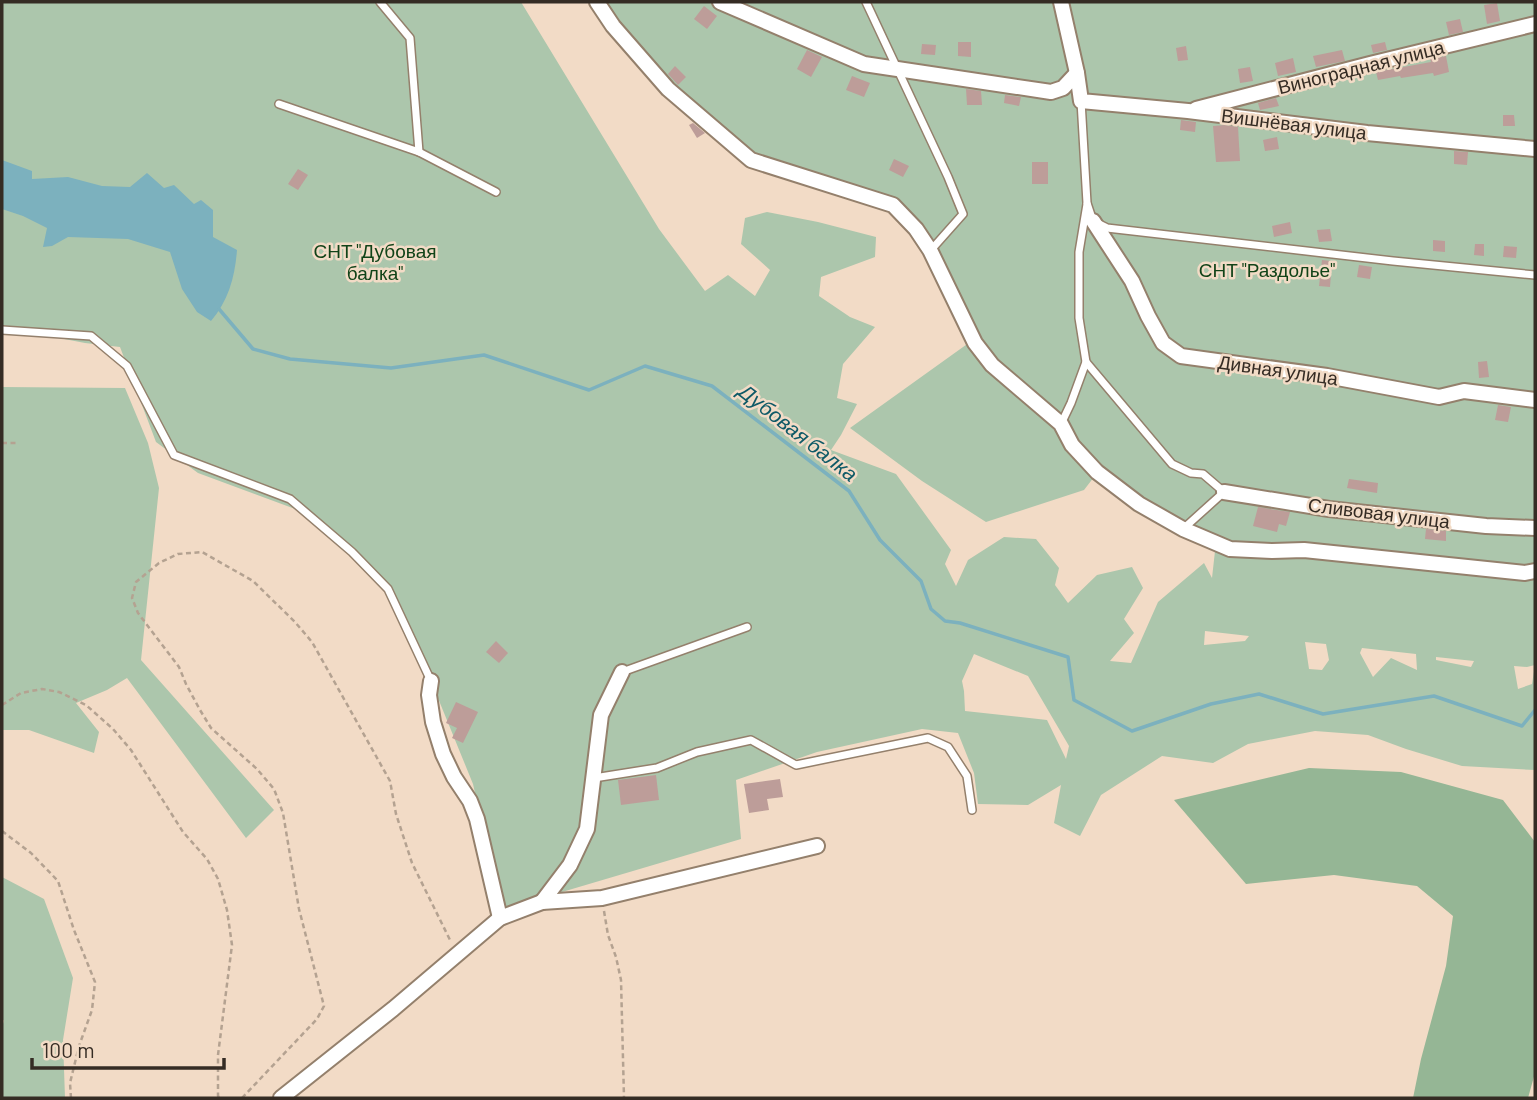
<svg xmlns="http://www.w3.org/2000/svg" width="1537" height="1100" font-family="Barlow,sans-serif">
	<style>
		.green { fill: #acc6ac; fill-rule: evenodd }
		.forest { fill: #95b695 }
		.water { fill: #7cb1be }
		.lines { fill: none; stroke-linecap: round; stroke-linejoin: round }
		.stream { stroke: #7cb1be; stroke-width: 3.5 }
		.building { fill: #bd9d99 }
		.lane-casing { stroke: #94806c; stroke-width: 10 }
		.street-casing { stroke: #94806c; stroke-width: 18 }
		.path { stroke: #b4a291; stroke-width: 2.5; stroke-dasharray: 5 3.5; stroke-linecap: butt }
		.lane { stroke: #fff; stroke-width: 7 }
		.street { stroke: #fff; stroke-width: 14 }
		.labels { text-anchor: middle; stroke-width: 5; stroke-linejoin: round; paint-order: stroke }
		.street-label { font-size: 19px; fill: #352c24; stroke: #f2dbc6 }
		.park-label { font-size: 19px; fill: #114318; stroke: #f2dbc6 }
		.water-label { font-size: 21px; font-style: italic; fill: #0f5a67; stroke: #f2dbc6 }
	</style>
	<rect width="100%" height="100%" fill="#f2dbc6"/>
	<!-- green -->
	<g class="green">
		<path d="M2,2h519l138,227 46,62 23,-16 27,21 15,-26 -29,-26 4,-26 22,-6 51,10 58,15 -1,20 -54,20 -2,19 31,21 25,10 -32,37 -6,34 20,6 -16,31 -10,15 65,24 55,76 -6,14 11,22 12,-26 36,-23 32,2 23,29 -4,17 13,18 29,-28 35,-8 11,21 -19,31 10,14 -24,28 21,2 27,-61 46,-39 8,15 3,-27 -79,-43 -42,-31 -10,13 -98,32 -64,-41 -72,-53 127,-91 -75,-133 -145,-49 -83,-68 -48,-56 -21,-29h930v768l-73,-4 -56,-17 -38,-14 -53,-4 -67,13 -35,19 -51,-7 -61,39 -21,41 -26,-13 7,-38 -33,20 -50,-1 -4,-31 -16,-40 -36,-4 -105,23 -81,28 5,59 -240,71 -28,-126 -42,-103 -49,-104 -76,-64 -108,-40 -42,-31 -36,-95 -35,-4 -83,-16zM1205,631l44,5 -4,5 -41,4zM1305,642l21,2 3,16 -7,10 -13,-1zM1362,648l54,6 1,16 -26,-12 -18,19 -13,-24zM974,654l54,22 41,70 -3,13 -19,-39 -82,-9 -1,-20 -2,-10zM1436,657l38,4 -3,6 -35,-7zM1535,665l-3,19 -14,5 -4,-23 13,1z"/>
		<polygon points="2,387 125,388 148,443 159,488 141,660 274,810 246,838 127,678 107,690 76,703 99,732 94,753 29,730 2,730"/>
		<polygon points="2,877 44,899 73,978 63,1040 65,1098 2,1098 2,1028 4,1020 2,1021"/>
	</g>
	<!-- forest -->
	<polygon class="forest" points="1309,768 1401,772 1503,800 1535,842 1535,1073 1528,1098 1413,1098 1421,1059 1446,966 1453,916 1417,886 1334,875 1246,884 1174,800"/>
	<!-- water -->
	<path class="water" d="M2,160l30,11v8l36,-2 34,9 28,1 17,-14 17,15 10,-3 20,19 7,-4 12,10v27l24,13c-2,26 -8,50 -26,71l-14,-9 -15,-23 -12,-37 -42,-13 -60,-2 -16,9 -9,1 4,-19 -24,-12 -21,-7z"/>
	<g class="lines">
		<!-- stream -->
		<polyline class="stream" points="219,309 253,349 290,359 391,368 484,355 589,390 645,366 712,386 849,491 880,540 921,581 931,609 945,621 960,623 1068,657 1074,700 1132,731 1211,704 1259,694 1323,714 1434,696 1522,726 1535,710"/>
	</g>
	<!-- building -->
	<g class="building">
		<polygon points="1497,3 1500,21 1487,24 1484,5"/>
		<polygon points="704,6 717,16 707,29 694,19"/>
		<polygon points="1460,19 1463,32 1449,35 1446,22"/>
		<polygon points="958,42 971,42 971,57 958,56"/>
		<polygon points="1385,42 1387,50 1373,53 1371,45"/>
		<polygon points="922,44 936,45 935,55 921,54"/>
		<polygon points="1186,46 1188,60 1178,61 1176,48"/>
		<polygon points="807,50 822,57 811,77 797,69"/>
		<polygon points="1342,50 1345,61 1316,67 1313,56"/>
		<polygon points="1446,56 1449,72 1434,76 1433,73 1401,78 1400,76 1378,80 1376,72 1431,62 1430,59"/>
		<polygon points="1293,58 1296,72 1278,76 1275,63"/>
		<polygon points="675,66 686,77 678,85 668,74"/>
		<polygon points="1250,67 1253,81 1240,83 1238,69"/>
		<polygon points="852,76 870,83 864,97 846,90"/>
		<polygon points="966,89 981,91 982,105 967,105"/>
		<polygon points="1005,95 1021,97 1019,106 1004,103"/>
		<polygon points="1276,98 1279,106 1260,110 1258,103"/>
		<polygon points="1503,115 1514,115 1515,126 1503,126"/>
		<polygon points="1181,120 1196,122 1195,132 1180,130"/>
		<polygon points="693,123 705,133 697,138 689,125"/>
		<polygon points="1225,125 1238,127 1240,161 1216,162 1213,126"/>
		<polygon points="1277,137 1279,149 1265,151 1263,140"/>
		<polygon points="1454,151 1468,152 1467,165 1454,164"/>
		<polygon points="894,159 909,166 903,177 889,170"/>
		<rect x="1032" y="162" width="16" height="22"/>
		<polygon points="298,169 308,175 298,190 288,184"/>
		<polygon points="1290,222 1292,233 1274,237 1272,226"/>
		<polygon points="1330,229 1332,241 1319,242 1317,230"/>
		<polygon points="1433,240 1445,241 1445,252 1433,251"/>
		<polygon points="1475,244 1484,244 1484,256 1474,255"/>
		<polygon points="1504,246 1517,247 1516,258 1503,257"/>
		<polygon points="1322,260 1332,261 1330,287 1319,286"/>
		<polygon points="1359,265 1372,267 1370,279 1357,277"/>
		<polygon points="1487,361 1489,377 1479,378 1478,362"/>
		<polygon points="1498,405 1511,407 1508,422 1495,420"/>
		<polygon points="1349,479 1378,483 1377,493 1347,488"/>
		<polygon points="1258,507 1290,512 1286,526 1279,524 1277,532 1253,526"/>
		<polygon points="1426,529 1446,531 1446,541 1425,539"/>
		<polygon points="496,641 508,653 499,663 486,652"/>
		<polygon points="456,702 478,712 463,743 452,738 457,728 446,723"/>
		<polygon points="656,775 659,800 621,805 618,780"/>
		<polygon points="780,779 783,797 767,799 769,810 749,813 744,784"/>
	</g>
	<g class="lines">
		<!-- lane casing -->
		<g class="lane-casing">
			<g id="lane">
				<polyline points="866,2 948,177 963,214 931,250"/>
				<polyline points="1081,101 1087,203 1093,221 1107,228 1393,261 1535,275"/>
				<polyline points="279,104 419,152 410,38 380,2"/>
				<polyline points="419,152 496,192"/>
				<polyline points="1087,204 1079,252 1079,318 1086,362 1172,464 1191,473 1203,474 1224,492 1183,529"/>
				<polyline points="2,330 91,336 127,366 174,455 290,499 352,552 388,589 431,681"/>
				<polyline points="1061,424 1071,403 1086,362"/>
				<polyline points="622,672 747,627"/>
				<polyline points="594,778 657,768 697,752 751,740 796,765 928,738 948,747 967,776 972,810"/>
			</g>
		</g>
		<!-- street casing -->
		<g class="street-casing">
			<g id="street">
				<polyline points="597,2 613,26 668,89 751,160 893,205 916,229 930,250 975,343 992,365 1061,424 1072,445 1097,472 1139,504 1183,529 1230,549 1272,551 1304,550 1525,573 1535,571"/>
				<polyline points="720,2 864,64 1051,92 1063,88 1077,73"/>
				<polyline points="1061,2 1077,73 1081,101 1188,111 1367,133 1535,149"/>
				<polyline points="1196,109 1370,64 1535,24"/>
				<polyline points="1093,221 1132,281 1148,316 1163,343 1181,356 1327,376 1439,397 1464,391 1535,400"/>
				<polyline points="1224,492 1329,509 1486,526 1535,528"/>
				<polyline points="431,681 429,695 433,722 443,754 454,777 470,801 477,819 500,918"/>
				<polyline points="542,902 570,865 587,829 601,715 622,672"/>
				<polyline points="281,1098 393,1009 500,918 542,902 602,898 817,846"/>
			</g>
		</g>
		<!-- path -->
		<g class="path">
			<polyline points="2,443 18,443"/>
			<polyline points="2,705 21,693 42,689 59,692 86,705 113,729 131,750 183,832 207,859 218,879 227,910 232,945 218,1055 218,1096 220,1098"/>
			<polyline points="2,831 31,853 58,881 74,930 95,982 92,1010 79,1046 70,1083 71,1098"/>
			<polyline points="604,911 608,935 616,957 621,980 624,1098"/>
			<polyline points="242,1098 317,1019 324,1006 299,909 283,813 274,789 257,769 211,728 200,710 186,684 179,667 138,613 132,598 136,582 159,563 178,554 202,552 253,581 295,622 312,642 390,781 396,814 412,863 451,942"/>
		</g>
		<!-- lane -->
		<use href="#lane" class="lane"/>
		<!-- street -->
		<use href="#street" class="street"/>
	</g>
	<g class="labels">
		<!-- street labels -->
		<g class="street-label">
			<text transform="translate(1361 67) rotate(-14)" y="7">Виноградная улица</text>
			<text transform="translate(1294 124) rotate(7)" y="7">Вишнёвая улица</text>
			<text transform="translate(1278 370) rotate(8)" y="7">Дивная улица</text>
			<text transform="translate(1379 513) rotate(7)" y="7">Сливовая улица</text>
		</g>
		<!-- park labels -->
		<g class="park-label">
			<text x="375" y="258">СНТ "Дубовая<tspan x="375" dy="22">балка"</tspan></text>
			<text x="1267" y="277">СНТ "Раздолье"</text>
		</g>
		<!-- water labels -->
		<g class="water-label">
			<text transform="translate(798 433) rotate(38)" y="7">Дубовая балка</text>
		</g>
	</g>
	<!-- border -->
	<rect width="1537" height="1100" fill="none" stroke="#352c24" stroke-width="7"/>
	<!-- scale -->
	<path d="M32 1058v10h192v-10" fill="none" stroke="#352c24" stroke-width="3.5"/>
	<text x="42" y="1058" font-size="21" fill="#352c24" stroke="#f2dbc6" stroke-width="5" paint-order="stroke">100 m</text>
</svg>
